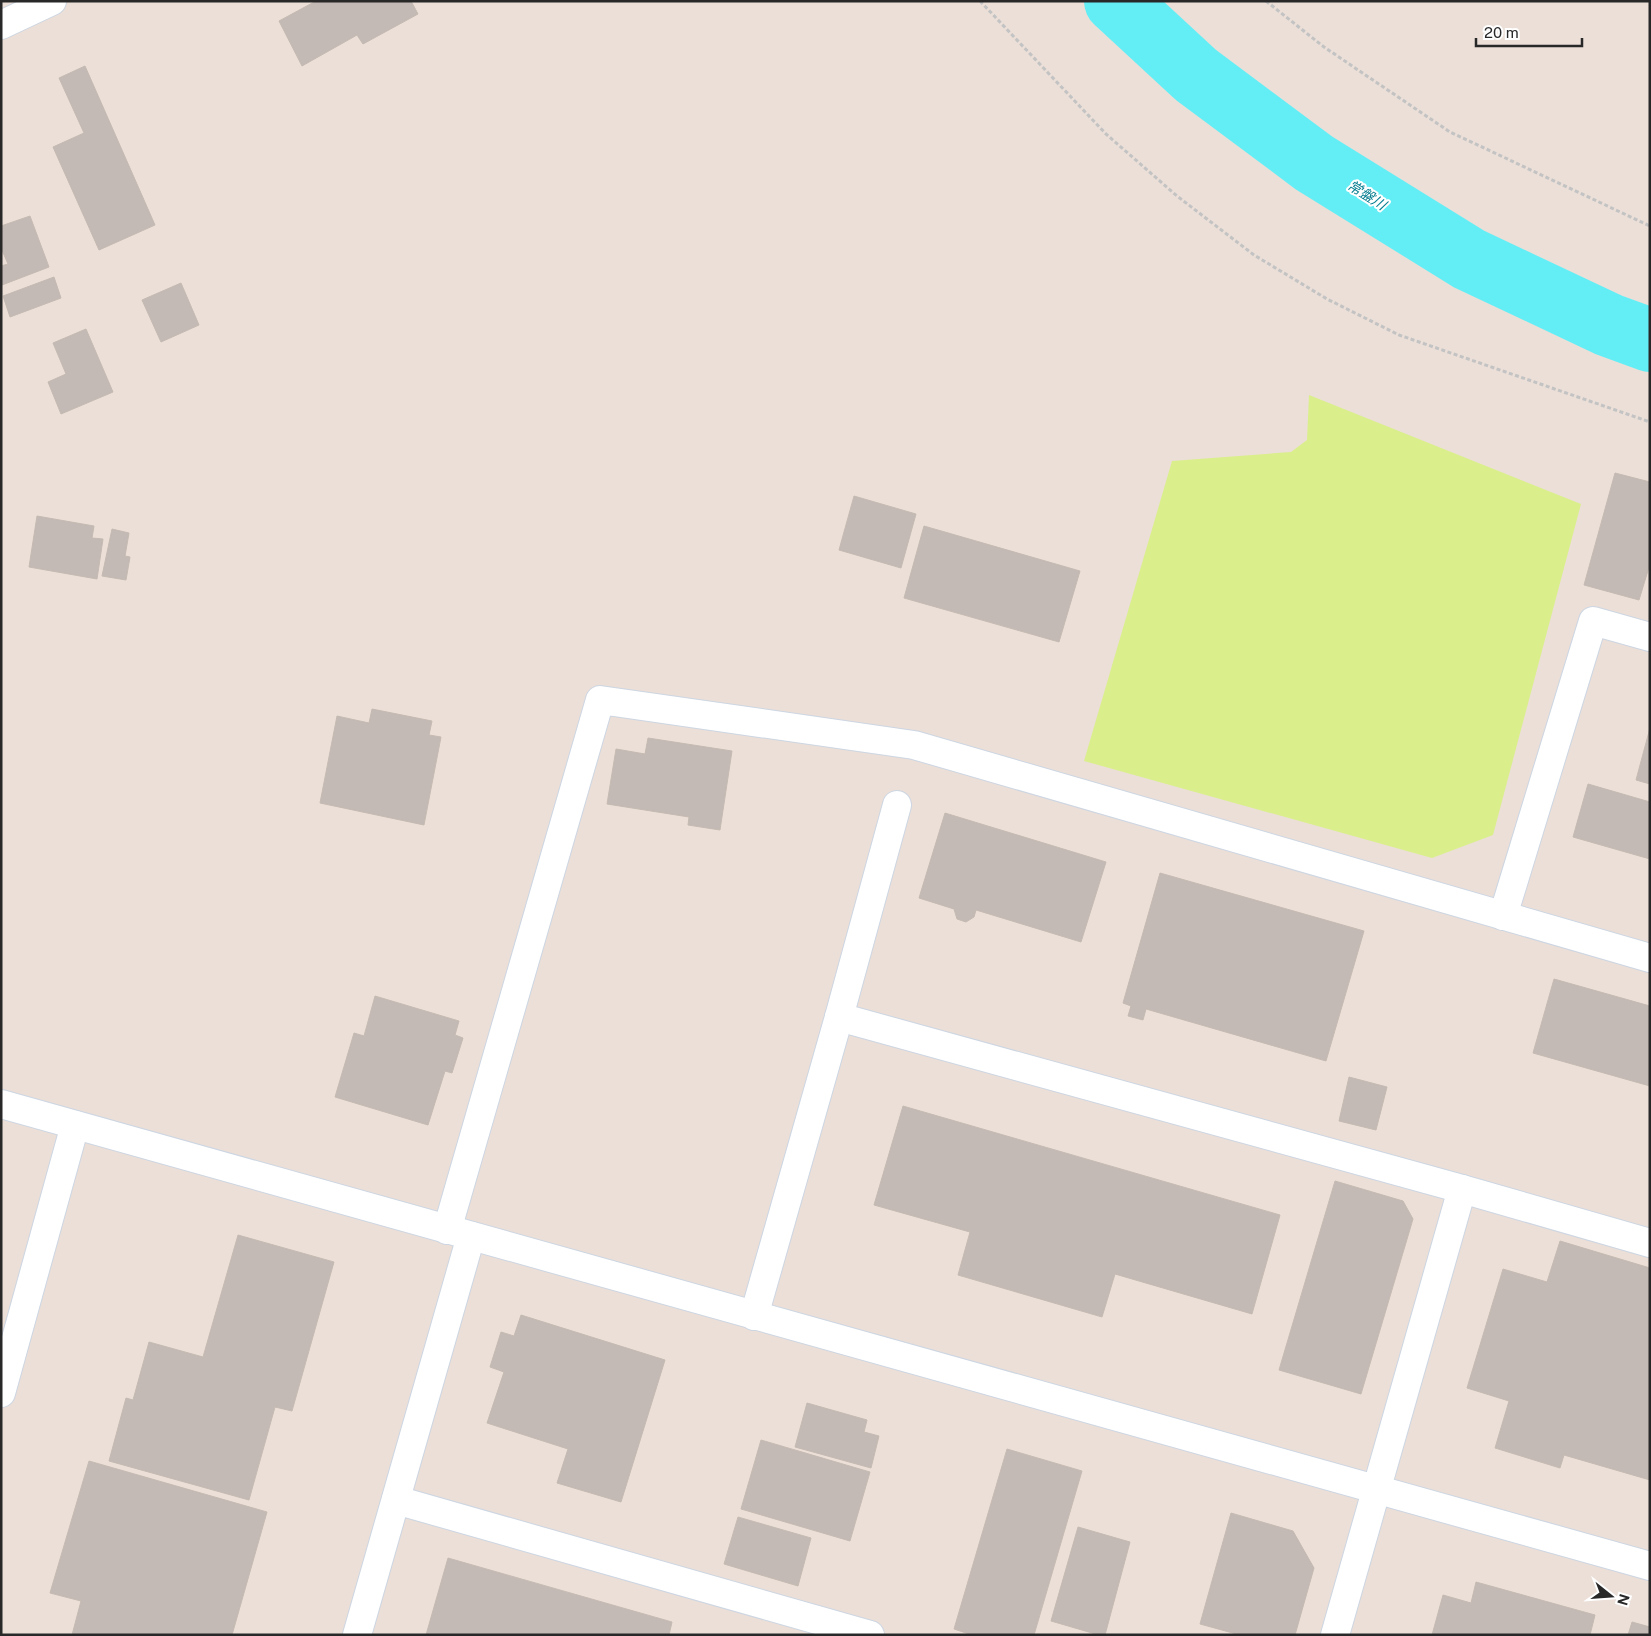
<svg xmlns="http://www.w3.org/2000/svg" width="1651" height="1636" font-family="'Public Sans','Noto Sans JP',sans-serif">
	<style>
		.pitch { fill: #daef8b }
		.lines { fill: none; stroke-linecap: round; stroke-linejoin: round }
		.river { stroke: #63eef6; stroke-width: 64 }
		.building { fill: #c3b9b5; stroke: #c6bbb2 }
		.minor-casing { stroke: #cdd6e2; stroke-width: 30 }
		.tertiary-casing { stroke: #cdd6e2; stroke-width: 30 }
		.path { stroke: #c3c3c3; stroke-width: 3; stroke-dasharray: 4 2.5; stroke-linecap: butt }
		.minor { stroke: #fff; stroke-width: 28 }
		.tertiary { stroke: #fff; stroke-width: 28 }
		.labels { text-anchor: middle; stroke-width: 4; stroke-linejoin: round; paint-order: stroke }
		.water-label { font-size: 14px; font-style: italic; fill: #067e90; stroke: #fff }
	</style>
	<rect width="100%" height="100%" fill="#ebdfd8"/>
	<!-- pitch -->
	<polygon class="pitch" points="1309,395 1581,504 1493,835 1432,858 1084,761 1172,461 1291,452 1307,440"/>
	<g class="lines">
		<!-- river -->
		<polyline class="river" points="1116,1 1196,75 1314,163 1469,259 1609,325 1650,340"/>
	</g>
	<!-- building -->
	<g class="building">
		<polygon points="316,1 411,1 418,14 363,44 357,35 302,66 279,21"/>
		<polygon points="85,66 155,225 99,250 53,147 84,133 59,78"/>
		<polygon points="30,216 49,267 2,285 1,266 8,264 1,248 1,226"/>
		<polygon points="54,277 61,298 10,317 3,296"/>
		<polygon points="181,283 199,325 161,342 142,300"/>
		<polygon points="86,329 113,392 61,414 48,382 66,374 53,343"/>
		<polygon points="1615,473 1650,482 1650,564 1639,600 1584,585"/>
		<polygon points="854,496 916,514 901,568 839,550"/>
		<polygon points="37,516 94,526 92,538 103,539 97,579 29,567"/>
		<polygon points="924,526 1080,571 1059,642 904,598"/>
		<polygon points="112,529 129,533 125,556 130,557 126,580 102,576"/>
		<polygon points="372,709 432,721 429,735 441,737 424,825 320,803 337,716 369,723"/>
		<polygon points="1650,728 1650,784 1636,780"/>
		<polygon points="648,738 732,751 720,830 688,825 689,817 607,804 616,749 645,754"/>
		<polygon points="1588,784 1650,802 1650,859 1573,837"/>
		<polygon points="945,813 1106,862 1081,942 976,910 974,917 966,922 957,919 954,909 919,898"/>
		<polygon points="1160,873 1364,931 1326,1061 1146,1009 1143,1020 1128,1016 1131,1006 1123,1003"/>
		<polygon points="1554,979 1650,1006 1650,1086 1533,1053"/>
		<polygon points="375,996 459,1021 455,1035 463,1038 452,1073 445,1071 428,1125 335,1097 354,1033 364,1036"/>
		<polygon points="1349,1077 1387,1087 1376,1130 1339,1121"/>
		<polygon points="903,1106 1280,1215 1252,1314 1115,1274 1102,1317 958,1275 970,1232 874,1205"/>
		<polygon points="1335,1181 1403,1201 1413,1219 1361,1394 1279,1370"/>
		<polygon points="238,1235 334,1262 292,1411 275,1407 249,1500 109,1461 126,1398 133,1400 149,1342 203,1357"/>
		<polygon points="1560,1241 1650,1268 1650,1480 1564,1455 1560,1468 1495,1448 1509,1401 1467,1388 1503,1269 1547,1282"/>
		<polygon points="521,1315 665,1360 621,1502 557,1483 568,1449 487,1423 504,1372 490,1367 501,1332 514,1336"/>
		<polygon points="807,1403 867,1420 864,1432 879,1436 871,1468 795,1447"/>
		<polygon points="761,1440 870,1472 850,1541 741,1509"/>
		<polygon points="1007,1449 1082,1471 1034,1635 972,1635 954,1629"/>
		<polygon points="89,1461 267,1512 232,1635 72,1635 81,1601 50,1593"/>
		<polygon points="1231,1513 1293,1531 1314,1568 1295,1635 1240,1635 1200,1624"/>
		<polygon points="738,1517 811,1538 798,1586 724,1564"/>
		<polygon points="1078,1527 1130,1542 1105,1635 1099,1635 1051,1621"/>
		<polygon points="448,1558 672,1622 669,1635 426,1635"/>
		<polygon points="1476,1582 1595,1615 1590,1635 1432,1635 1443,1595 1471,1603"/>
		<polygon points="1632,1622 1650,1627 1650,1635 1628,1635"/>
	</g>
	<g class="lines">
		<!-- minor casing -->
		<g class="minor-casing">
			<g id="minor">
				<polyline points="1503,916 1593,621 1650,637"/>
				<polyline points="839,1017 1462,1189 1650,1243"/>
				<polyline points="447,1230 600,700 914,745 1650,958"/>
				<polyline points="754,1316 839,1017 897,805"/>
				<polyline points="1,1393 75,1125"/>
				<polyline points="396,1500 870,1635"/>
			</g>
		</g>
		<!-- tertiary casing -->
		<g class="tertiary-casing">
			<g id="tertiary">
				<polyline points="1,25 52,1"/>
				<polyline points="1,1104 1650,1566"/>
				<polyline points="357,1635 471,1236"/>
				<polyline points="1335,1635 1462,1189"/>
			</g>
		</g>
		<!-- path -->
		<g class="path">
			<polyline points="980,1 1106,134 1177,196 1254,255 1327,299 1399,335 1650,422"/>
			<polyline points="1266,1 1324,47 1450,132 1650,226"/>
		</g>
		<!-- minor -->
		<use href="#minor" class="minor"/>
		<!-- tertiary -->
		<use href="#tertiary" class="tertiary"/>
	</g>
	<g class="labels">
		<!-- water labels -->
		<g class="water-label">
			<text transform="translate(1367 195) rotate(32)" y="5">常盤川</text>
		</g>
	</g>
	<!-- border -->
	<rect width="1651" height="1636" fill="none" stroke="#282828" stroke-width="5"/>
	<!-- north arrow -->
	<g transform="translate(1611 1596) rotate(107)" stroke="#ffffff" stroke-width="4" paint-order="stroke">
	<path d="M0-4L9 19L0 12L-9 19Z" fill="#282828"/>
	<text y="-8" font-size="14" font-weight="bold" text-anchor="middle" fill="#282828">N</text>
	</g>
	<!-- scale -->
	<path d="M1476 38v8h106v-8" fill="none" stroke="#282828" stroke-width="2.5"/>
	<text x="1484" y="38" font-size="15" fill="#282828" stroke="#ffffff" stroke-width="4" paint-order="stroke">20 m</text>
</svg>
